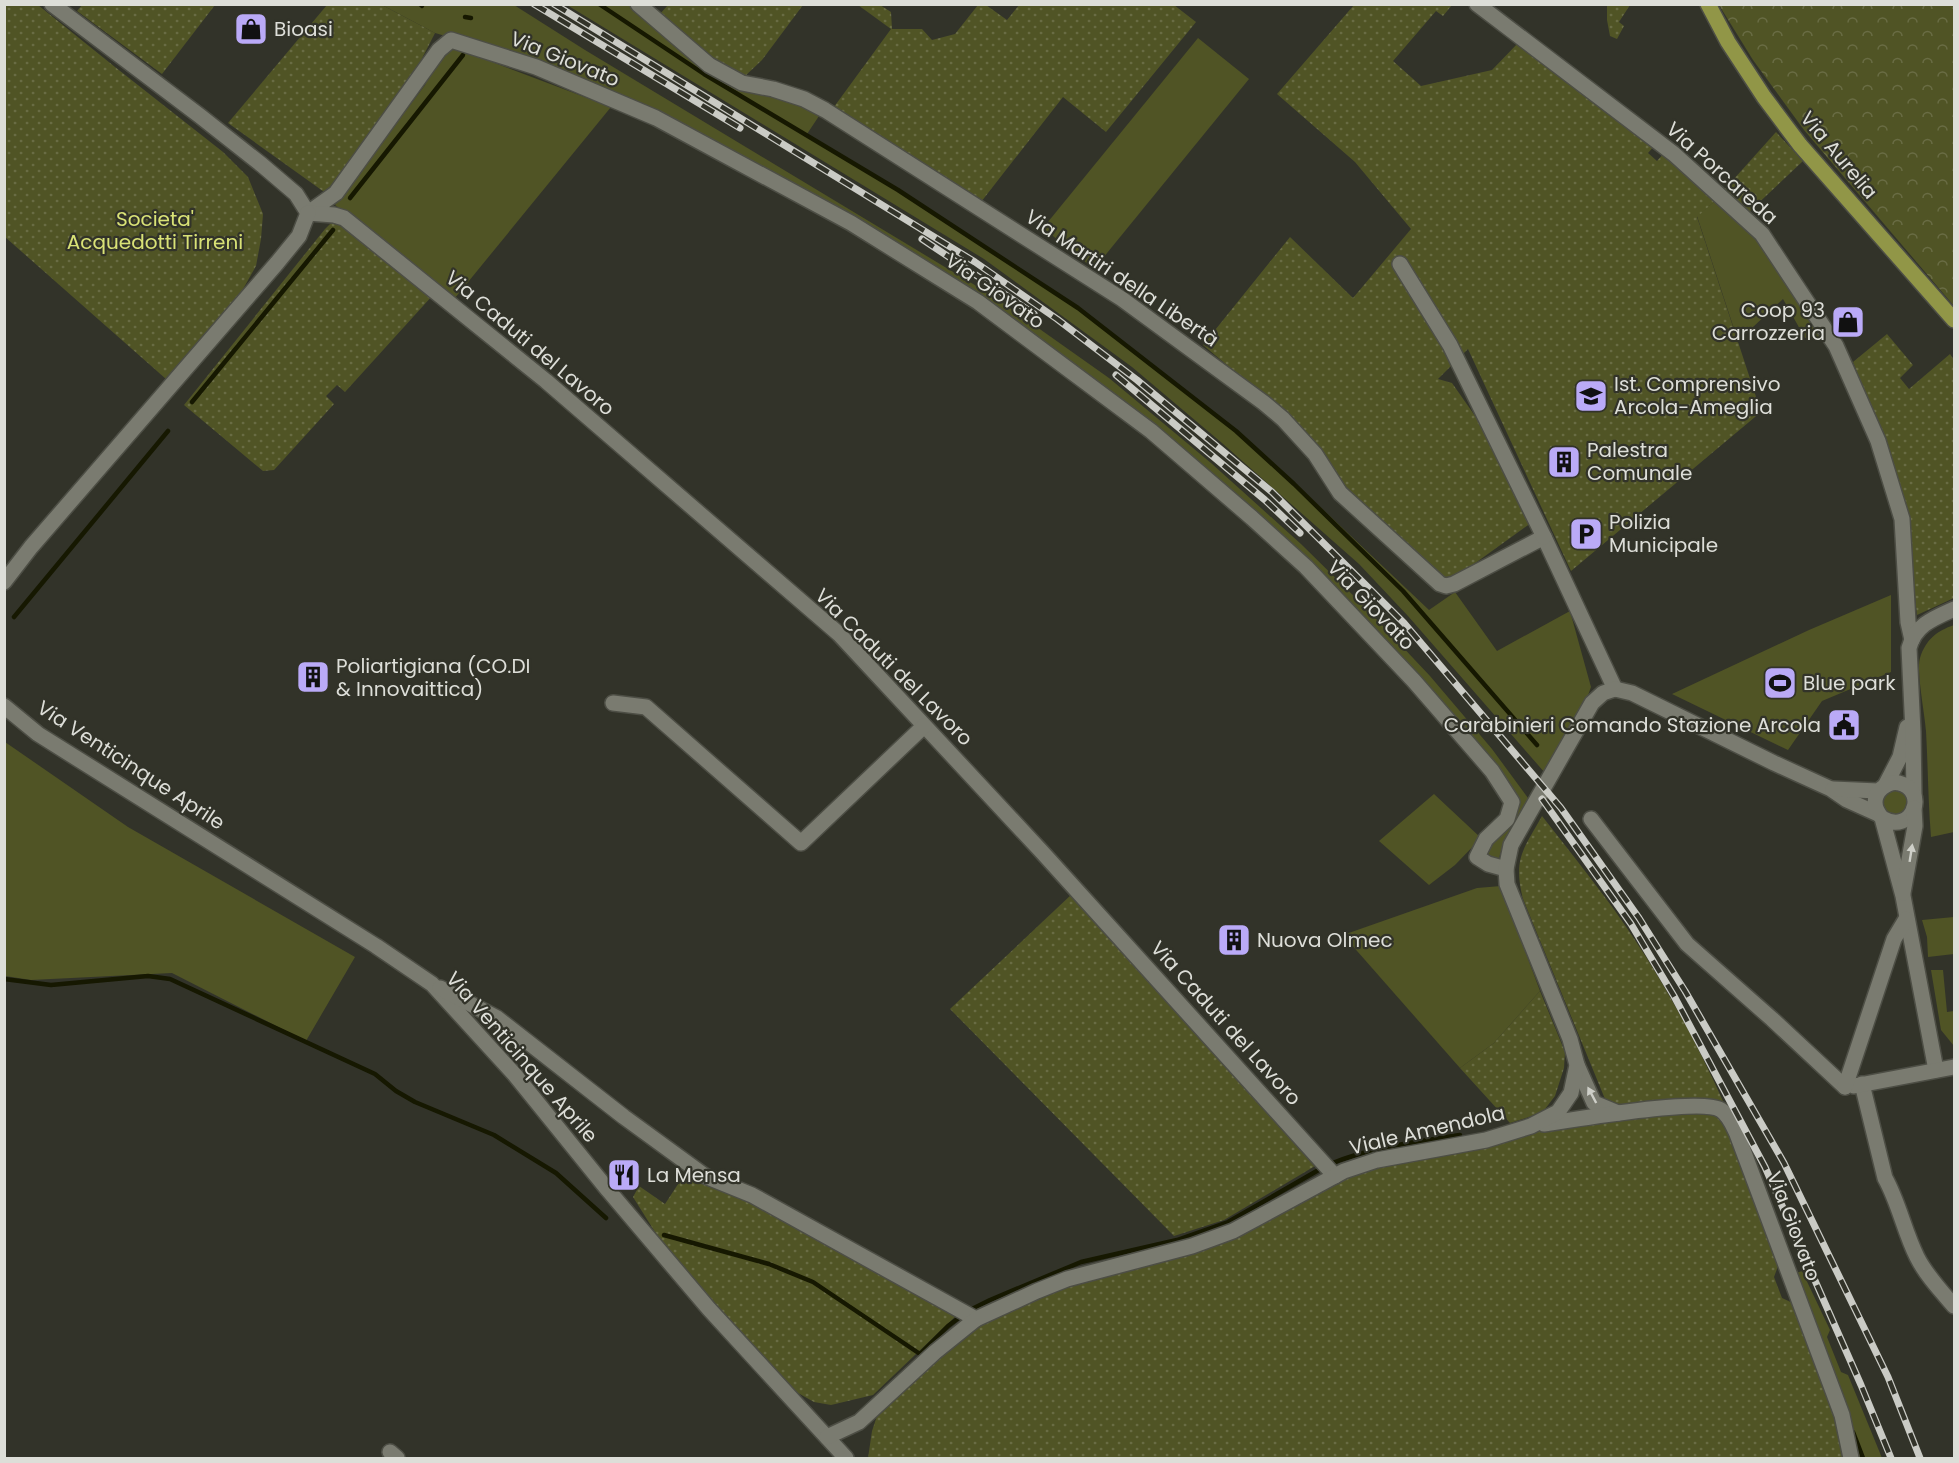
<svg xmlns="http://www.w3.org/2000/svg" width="1959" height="1463" font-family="Poppins,sans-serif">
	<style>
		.green { fill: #505425 }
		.forest { fill: url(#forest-crowns) }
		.garden { fill: url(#garden-dots) }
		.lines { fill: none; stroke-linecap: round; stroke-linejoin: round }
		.stream { stroke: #161801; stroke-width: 4.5 }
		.minor-casing { stroke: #4d4e45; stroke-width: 18 }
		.primary-casing { stroke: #4d4e45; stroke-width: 18 }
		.minor { stroke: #7a7b70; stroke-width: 15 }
		.primary { stroke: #919647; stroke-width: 15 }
		.rail-casing { stroke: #cacbc5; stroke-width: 7 }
		.rail { stroke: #323329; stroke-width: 4.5; stroke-dasharray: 14; stroke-linecap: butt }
		.oneway { fill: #cecfc8 }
		.labels { text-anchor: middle; stroke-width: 4.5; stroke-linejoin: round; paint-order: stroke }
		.poi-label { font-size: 20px; fill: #ddded8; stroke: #323329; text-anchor: start }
		.street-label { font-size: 20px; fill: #ddded8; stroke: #323329 }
		.park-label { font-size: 20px; fill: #d9e276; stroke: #323329 }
	</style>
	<defs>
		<pattern id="forest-crowns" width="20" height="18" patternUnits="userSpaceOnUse" patternTransform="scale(1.5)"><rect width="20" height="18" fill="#505425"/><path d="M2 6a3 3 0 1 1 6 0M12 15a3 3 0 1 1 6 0" fill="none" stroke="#696c44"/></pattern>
		<pattern id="garden-dots" width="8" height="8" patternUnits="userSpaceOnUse" patternTransform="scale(1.5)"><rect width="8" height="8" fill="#505425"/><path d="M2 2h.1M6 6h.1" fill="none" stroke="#696c44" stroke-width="1.8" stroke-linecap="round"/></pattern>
	</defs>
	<rect width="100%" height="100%" fill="#323329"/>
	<!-- green -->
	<g class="green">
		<polygon points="382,5 514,5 585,50 993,296 1109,378 1211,463 1301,544 1363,605 1430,676 1492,749 1528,798 1518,822 1504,842 1499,858 1494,862 1483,853 1515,801 1255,514 853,219 513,55 435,33"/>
		<polygon points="567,5 632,5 766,90 821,113 807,134 898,190 1078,308 1236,431 1294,484 1295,483 1429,610 1455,592 1497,651 1570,611 1591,687 1587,698 1545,773 1408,616 1359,564 1222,443 1132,367 984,259"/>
		<polygon points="1198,38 1249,79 1094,269 1043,228"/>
		<polygon points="458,49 611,107 455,298 335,205 425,85 433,66 445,51"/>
		<polygon points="1715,201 1760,237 1826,340 1805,338 1783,299 1738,341 1697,216"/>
		<polygon points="1891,595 1891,672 1822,701 1788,750 1672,694 1809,630"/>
		<path d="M1954,625v207l-23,5c-3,-36 -3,-71 -5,-106 -1,-16 -10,-61 -6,-73 6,-19 17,-27 34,-33z"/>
		<polygon points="5,742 128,827 355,957 306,1041 172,973 31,980 5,976"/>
		<circle cx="1895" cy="802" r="12"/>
		<polygon points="1434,794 1481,838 1455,865 1429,885 1379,841"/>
		<polygon points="1501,886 1540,991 1494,1043 1460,1068 1343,935 1477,888"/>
		<polygon points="1954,917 1954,954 1928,957 1927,937 1922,920"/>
		<polygon points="1931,970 1943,970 1947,1012 1954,1011 1954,1046 1941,1030"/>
		<polygon points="1802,1271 1830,1330 1827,1337 1841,1372 1848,1375 1882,1458 1855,1458 1793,1274"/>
	</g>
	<!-- forest -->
	<polygon class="forest" points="1719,5 1954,5 1954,306 1804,130 1753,60"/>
	<!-- garden -->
	<g class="garden">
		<polygon points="83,4 215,4 215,5 162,74 77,11"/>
		<polygon points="4,5 38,5 115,67 223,152 248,177 263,214 261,239 256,266 238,298 166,379 5,237"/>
		<polygon points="327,5 382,5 435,33 410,82 327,194 228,123"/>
		<polygon points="668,5 803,5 762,60 743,78 719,65 659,15"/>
		<polygon points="858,5 880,5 891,12 892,29 922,29 932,40 955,34 978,5 986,5 1007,20 1019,5 1174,5 1196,22 1106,132 1063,97 981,202 831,111 891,29"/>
		<polygon points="1354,5 1452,5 1443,16 1436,11 1393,61 1421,86 1492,70 1520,41 1655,145 1648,153 1657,161 1665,152 1715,201 1697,217 1761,412 1571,571 1468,349 1438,379 1452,383 1480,423 1531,523 1449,582 1385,532 1345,489 1285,414 1203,345 1290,237 1353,298 1411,229 1355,162 1277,94"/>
		<polygon points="1607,5 1630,5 1619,22 1624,26 1617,39 1610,36 1607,20"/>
		<polygon points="1776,132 1803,161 1749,212 1724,190"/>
		<polygon points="332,222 342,223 433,295 345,392 337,385 326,396 334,404 274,470 263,471 184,405 325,229"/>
		<polygon points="1887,334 1913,365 1900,378 1909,389 1950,354 1954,360 1954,598 1917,615 1908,535 1875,418 1853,362"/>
		<path d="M1542,816c21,27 42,53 62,80 46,61 88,136 119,205l-28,-2 -68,10 -22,-10 -82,-200c-10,-40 0,-49 19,-83z"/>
		<polygon points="1072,894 1315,1166 1224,1220 1174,1236 950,1009"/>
		<polygon points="1540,991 1565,1052 1564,1068 1555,1096 1545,1109 1532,1116 1510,1123 1460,1068 1494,1043"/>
		<polygon points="1720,1112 1781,1258 1774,1277 1782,1298 1799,1306 1849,1458 868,1458 872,1431 880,1407 977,1321 1039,1293 1193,1249 1345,1173 1532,1128 1619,1115"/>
		<polygon points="686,1172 703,1181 751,1199 958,1314 873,1395 831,1405 814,1402 798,1393 741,1336 665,1248 633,1197 639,1186 665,1204"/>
	</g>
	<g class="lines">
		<!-- stream -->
		<g class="stream">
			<polyline points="420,4 422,6"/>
			<polyline points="599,4 704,74 898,190 1078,308 1236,431 1294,484 1403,591 1537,745"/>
			<polyline points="465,17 471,18"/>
			<polyline points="350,198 463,55"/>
			<polyline points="192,402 333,230"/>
			<polyline points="14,617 168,431"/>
			<polyline points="4,979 51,985 148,976 170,979 375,1074 396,1091 415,1102 494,1135 556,1173 606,1218"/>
			<path d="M1330,1164c41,-17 86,-22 130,-29"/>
			<polyline points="664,1235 769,1264 813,1282 920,1354 948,1326 968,1311 990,1300 1081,1262 1177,1240 1228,1222 1322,1168"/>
			<polyline points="1853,1432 1863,1458"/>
		</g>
		<!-- minor casing -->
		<g class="minor-casing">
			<g id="minor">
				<polyline points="52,4 200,116 262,165 296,194 308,213"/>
				<polyline points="638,4 709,65 742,83 773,89 804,99 825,110 1122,299 1264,403 1283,419 1315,454 1340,493 1440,584 1446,586 1454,584 1544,537 1615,689"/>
				<polyline points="1477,4 1674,154 1762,234 1836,346 1878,441 1902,519 1908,622 1912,640"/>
				<polyline points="308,213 336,193 439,50 451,40 536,67 656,118 851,223 978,302 1151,431 1252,518 1306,567 1414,681 1492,771 1512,802 1507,819 1486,839 1477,857 1488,864 1506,869"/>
				<polyline points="308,213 334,215 344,218 546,381 839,634 1042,852 1335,1176"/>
				<polyline points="1400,264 1450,345 1544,537"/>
				<polyline points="4,582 31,547 277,263 299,236 308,213"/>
				<polyline points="1615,689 1632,693 1774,763 1831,789 1847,800 1878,814"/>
				<polyline points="613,703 646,707 801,843 924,726"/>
				<polyline points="4,706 38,734 376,946 432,984 515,1075 608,1190 709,1309 846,1458"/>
				<polyline points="1886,784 1900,757 1907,727"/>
				<polyline points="1833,789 1878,791"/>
				<path d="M1914,795l-1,-63 -4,-84c6,-23 25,-30 45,-39"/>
				<path d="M1882,818c31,18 47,-28 17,-35 -7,-2 -12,1 -17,5 -10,9 -8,21 0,30l21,78 33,174"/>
				<polyline points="1591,819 1687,944 1772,1019 1845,1087"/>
				<polyline points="1903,893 1915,826 1914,808"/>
				<polyline points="440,988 497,1018 624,1117 705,1176 752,1195 976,1319"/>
				<polyline points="1577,1065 1594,1103 1618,1113"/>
				<path d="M1862,1084l23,94c14,25 19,53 32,79 9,18 24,34 37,49"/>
				<polyline points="1854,1086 1954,1067"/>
				<polyline points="1845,1087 1894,939 1906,919"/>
				<path d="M1544,1124c30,-4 157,-27 177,-14 8,5 12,16 16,24l105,281 9,43"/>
				<polyline points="827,1437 859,1422 935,1352 976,1319 1037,1291 1067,1279 1192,1246 1233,1231 1344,1171 1377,1160 1486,1140 1531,1126 1558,1112 1571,1093 1577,1065 1570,1039 1507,884 1506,869 1511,845 1592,703 1603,693 1615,689"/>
				<polyline points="390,1452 397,1458"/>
			</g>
		</g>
		<!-- primary casing -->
		<g class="primary-casing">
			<polyline id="primary" points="1708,4 1728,42 1764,97 1800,145 1954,320"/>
		</g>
		<!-- minor -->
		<use href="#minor" class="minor"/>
		<!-- primary -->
		<use href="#primary" class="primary"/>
		<!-- rail casing -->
		<g class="rail-casing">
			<g id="rail">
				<polyline points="534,4 740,128"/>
				<polyline points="554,4 975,262 1057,319 1137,380 1272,492 1404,623 1561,808 1639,918 1685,991 1784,1163 1888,1377 1920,1458"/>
				<polyline points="922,239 1034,314"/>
				<polyline points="1116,375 1265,500 1300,533"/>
				<polyline points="1542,799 1631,924 1674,996 1765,1167 1861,1385 1891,1458"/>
			</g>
		</g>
		<!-- rail -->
		<use href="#rail" class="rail"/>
	</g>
	<!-- one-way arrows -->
	<defs><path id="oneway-solid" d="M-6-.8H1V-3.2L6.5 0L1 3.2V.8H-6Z" transform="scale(1.5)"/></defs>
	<g class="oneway">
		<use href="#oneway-solid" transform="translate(1911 853) rotate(-81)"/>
		<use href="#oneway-solid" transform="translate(1592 1095) rotate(-118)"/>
	</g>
	<!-- icons -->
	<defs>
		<g id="shop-square" transform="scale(1.725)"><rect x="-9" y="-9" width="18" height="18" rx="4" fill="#baaaf7" stroke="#323329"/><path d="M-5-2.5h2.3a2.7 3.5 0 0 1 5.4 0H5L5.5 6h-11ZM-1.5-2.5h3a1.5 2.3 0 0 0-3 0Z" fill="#111"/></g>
		<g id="school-square" transform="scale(1.725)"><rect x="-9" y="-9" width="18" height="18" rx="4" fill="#baaaf7" stroke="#323329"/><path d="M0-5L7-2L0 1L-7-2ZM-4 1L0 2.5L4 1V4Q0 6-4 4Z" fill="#111"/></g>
		<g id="building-square" transform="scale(1.725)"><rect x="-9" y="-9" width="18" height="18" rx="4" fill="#baaaf7" stroke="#323329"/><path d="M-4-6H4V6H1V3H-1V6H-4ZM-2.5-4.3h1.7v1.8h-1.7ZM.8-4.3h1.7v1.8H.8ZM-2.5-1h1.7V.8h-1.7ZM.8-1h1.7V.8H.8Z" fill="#111"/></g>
		<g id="parking-square" transform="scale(1.725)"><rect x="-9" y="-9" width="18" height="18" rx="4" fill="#baaaf7" stroke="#323329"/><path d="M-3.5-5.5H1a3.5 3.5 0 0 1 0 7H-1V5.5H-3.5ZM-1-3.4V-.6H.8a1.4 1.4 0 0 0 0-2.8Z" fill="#111"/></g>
		<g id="stadium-square" transform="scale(1.725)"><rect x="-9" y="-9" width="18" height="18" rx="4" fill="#baaaf7" stroke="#323329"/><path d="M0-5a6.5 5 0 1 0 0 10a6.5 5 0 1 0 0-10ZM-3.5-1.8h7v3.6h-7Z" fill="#111"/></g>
		<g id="civic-square" transform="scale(1.725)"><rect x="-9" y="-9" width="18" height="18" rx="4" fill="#baaaf7" stroke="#323329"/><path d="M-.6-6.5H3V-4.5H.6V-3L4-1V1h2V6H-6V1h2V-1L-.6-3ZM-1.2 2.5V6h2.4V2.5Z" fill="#111"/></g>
		<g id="restaurant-square" transform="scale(1.725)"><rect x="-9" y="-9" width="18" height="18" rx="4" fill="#baaaf7" stroke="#323329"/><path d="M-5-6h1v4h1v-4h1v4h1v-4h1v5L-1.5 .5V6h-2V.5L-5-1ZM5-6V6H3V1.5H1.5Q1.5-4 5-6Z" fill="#111"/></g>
	</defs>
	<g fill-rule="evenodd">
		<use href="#shop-square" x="251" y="29"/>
		<use href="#shop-square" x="1848" y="322"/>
		<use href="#school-square" x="1591" y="396"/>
		<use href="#building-square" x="1564" y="462"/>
		<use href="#parking-square" x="1586" y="534"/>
		<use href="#building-square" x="313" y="677"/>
		<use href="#stadium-square" x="1780" y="683"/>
		<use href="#civic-square" x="1844" y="725"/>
		<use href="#building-square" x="1234" y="940"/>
		<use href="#restaurant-square" x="624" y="1175"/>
	</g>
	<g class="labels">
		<!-- poi labels -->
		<g class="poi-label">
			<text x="274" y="36">Bioasi</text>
			<text x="1825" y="317" text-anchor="end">Coop 93<tspan x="1825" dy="23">Carrozzeria</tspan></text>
			<text x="1614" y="391">Ist. Comprensivo<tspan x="1614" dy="23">Arcola-Ameglia</tspan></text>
			<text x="1587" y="457">Palestra<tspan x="1587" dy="23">Comunale</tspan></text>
			<text x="1609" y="529">Polizia<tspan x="1609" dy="23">Municipale</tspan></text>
			<text x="336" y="673">Poliartigiana (CO.DI<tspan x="336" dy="23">&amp; Innovaittica)</tspan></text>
			<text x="1803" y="690">Blue park</text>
			<text x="1821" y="732" text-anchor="end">Carabinieri Comando Stazione Arcola</text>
			<text x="1257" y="947">Nuova Olmec</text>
			<text x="647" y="1182">La Mensa</text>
		</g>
		<!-- street labels -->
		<g class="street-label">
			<text transform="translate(565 59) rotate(22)" y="7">Via Giovato</text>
			<text transform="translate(1839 155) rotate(50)" y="7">Via Aurelia</text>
			<text transform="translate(1722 173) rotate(42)" y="7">Via Porcareda</text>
			<text transform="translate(1122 278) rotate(34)" y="7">Via Martiri della Libertà</text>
			<text transform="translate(995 291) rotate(35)" y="7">Via Giovato</text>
			<text transform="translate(530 343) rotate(40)" y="7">Via Caduti del Lavoro</text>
			<text transform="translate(1371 605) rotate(46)" y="7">Via Giovato</text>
			<text transform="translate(894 667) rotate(45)" y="7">Via Caduti del Lavoro</text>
			<text transform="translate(131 765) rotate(33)" y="7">Via Venticinque Aprile</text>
			<text transform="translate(1226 1023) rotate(48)" y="7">Via Caduti del Lavoro</text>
			<text transform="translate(522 1057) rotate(49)" y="7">Via Venticinque Aprile</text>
			<text transform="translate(1427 1130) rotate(-13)" y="7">Viale Amendola</text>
			<text transform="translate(1794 1226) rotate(69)" y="7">Via Giovato</text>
		</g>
		<!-- park labels -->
		<g class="park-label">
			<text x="155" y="226">Societa'<tspan x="155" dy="23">Acquedotti Tirreni</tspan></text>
		</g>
	</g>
	<!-- border -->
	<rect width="1959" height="1463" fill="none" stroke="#ddded8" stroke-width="12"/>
</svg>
